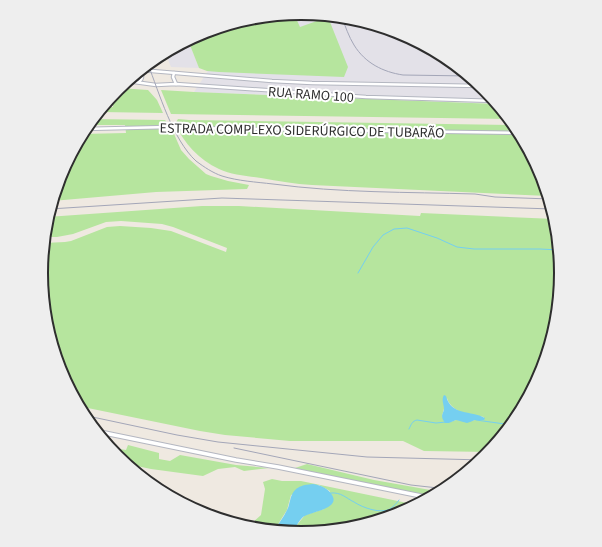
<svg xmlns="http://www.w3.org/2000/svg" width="602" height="547" font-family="'Source Sans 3',sans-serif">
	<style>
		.industrial { fill: #e3e1e8 }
		.green { fill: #b6e59e; fill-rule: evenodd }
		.water { fill: #75cff0 }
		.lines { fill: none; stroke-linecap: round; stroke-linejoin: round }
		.stream { stroke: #75cff0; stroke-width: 1 }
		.minor-casing { stroke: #b4b7c1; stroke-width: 4.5 }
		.tertiary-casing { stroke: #b4b7c1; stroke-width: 5.5 }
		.minor { stroke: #fff; stroke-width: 2.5 }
		.tertiary { stroke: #fff; stroke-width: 3.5 }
		.rail { stroke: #a3a6b8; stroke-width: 1 }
		.minor-bridge-casing { stroke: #b4b7c1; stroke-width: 4.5; stroke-linecap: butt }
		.minor-bridge { stroke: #fff; stroke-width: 2.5 }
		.labels { text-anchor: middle; stroke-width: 4; stroke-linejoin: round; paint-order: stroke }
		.street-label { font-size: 14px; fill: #2e2e2e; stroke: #fff }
		.rim { fill: none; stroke: #2e2e2e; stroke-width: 2 }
	</style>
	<rect width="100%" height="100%" fill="#efe9e1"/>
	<!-- industrial -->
	<g class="industrial">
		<polygon points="301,13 352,18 401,33 446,57 485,89 497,104 194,92 241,21 250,18"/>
		<polygon points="188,40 199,68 171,67 165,52"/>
	</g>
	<!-- green -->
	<g class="green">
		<polygon points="294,14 300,27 328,17 348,67 344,77 219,72 207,71 199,68 188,40 200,34 201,37 235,23 250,18"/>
		<polygon points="119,88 148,90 157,100 163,113 101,112 101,109 103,107 113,107 113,101 108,100"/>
		<polygon points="161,90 194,92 497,104 509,119 171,114"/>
		<polygon points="92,119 165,120 171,127 181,150 189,159 206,174 211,176 228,181 249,185 247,189 156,192 52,201 60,174 82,134 126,133 125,125 87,125"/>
		<path d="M178,119l11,1 326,5 3,4 24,45 6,22 -236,-11c-17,-1 -34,-4 -51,-7 -14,-2 -30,-3 -42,-9 -20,-9 -35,-26 -44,-45z"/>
		<path d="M202,206h37l181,10 1,-3 134,6 6,55 -5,51 -14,48 -25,45 -27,34 -66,-1 -21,-10h-113l-65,-6 -25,-4 -122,-25 -18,-33 -15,-49 -4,-51 3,-30 21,-1 6,-1 36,-14 13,-1 31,2 20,3 55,21 1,-4 -54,-21 -11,-3 -41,-3 -15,1 -33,12 -16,3h-13l2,-15 1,-5zM447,398c1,6 8,11 13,14l24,5 -1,3h-8l-4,1 -15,-1 -9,3h-1l-4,-7z"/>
		<polygon points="128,445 159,453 159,459 170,461 180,455 236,465 269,468 244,471 235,467 218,469 203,476 151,469 123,463 117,458 108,447 126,450"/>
		<polygon points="307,464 374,480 436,491 434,496 431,498 295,468"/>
		<polygon points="272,479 282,481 301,481 417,505 400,514 352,529 301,534 294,533 297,525 305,515 324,509 330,491 319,485 291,495 287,510 280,521 274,531 250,529 242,527 253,522 261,515 265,489 263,482"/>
	</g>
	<!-- water -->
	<g class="water">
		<path d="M444,395l2,1c5,20 25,14 39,22l-1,2h-9l-5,2 -3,1 -11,-3 -7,3h-4c-1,-2 -3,-4 -3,-7 0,-2 2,-5 2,-7 0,-5 -3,-9 0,-14z"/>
		<path d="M313,484c7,1 15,4 19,11 9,14 -23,17 -29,22 -4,4 -8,10 -9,16l-20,-2c4,-7 10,-14 13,-21 2,-3 2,-7 3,-9 3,-14 11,-16 23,-17z"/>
	</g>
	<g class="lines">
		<!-- stream -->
		<g class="stream">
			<polyline points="358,273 373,247 383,235 394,229 407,228 437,238 457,247 474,249 540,249 559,250"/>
			<polyline points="476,420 512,425"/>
			<path d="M409,429c2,-4 3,-8 8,-9l19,3 10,-1"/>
			<path d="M331,493c10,-1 15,5 23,9 9,6 27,12 36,7 4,-3 7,-6 9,-9"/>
		</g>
		<!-- minor casing -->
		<g class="minor-casing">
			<g id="minor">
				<polyline points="140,70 272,81 312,83 481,86"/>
				<polyline points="174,73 173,77 176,84"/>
				<polyline points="127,81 156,85 176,84 366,97 495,101"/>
				<path d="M139,82c4,-3 4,-7 1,-12"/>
				<polyline points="181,128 520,133"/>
				<polyline points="84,129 168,127"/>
			</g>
		</g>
		<!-- tertiary casing -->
		<g class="tertiary-casing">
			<polyline id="tertiary" points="95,431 236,460 278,467 431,498"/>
		</g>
		<!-- minor -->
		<use href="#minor" class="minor"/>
		<!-- tertiary -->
		<use href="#tertiary" class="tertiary"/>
		<!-- rail -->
		<g class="rail">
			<path d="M342,17c3,9 7,20 12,28 11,18 29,27 49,30l66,1"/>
			<path d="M148,64c11,29 25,76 48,97 8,6 17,12 26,15 16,5 34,6 51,8 67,9 135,8 202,10l20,3 54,2"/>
			<polyline points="50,209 222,198 552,209"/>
			<polyline points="83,415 177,435 218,442 367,457 483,460"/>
			<polyline points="234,448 411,485 447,489"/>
		</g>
		<!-- minor-bridge casing -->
		<g class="minor-bridge-casing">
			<polyline id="minor-bridge" points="168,127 181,128"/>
		</g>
		<!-- minor-bridge -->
		<use href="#minor-bridge" class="minor-bridge"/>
	</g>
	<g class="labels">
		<!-- street labels -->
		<g class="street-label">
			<text transform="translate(311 94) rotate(4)" y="5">RUA RAMO 100</text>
			<text transform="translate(302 130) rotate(1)" y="5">ESTRADA COMPLEXO SIDERÚRGICO DE TUBARÃO</text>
		</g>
	</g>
	<!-- crop -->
	<path d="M0 0H602V547H0ZM48 273a253 253 0 1 1 506 0a253 253 0 1 1-506 0Z" fill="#eee" fill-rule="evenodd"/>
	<path class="rim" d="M48 273a253 253 0 1 1 506 0a253 253 0 1 1-506 0Z"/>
</svg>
